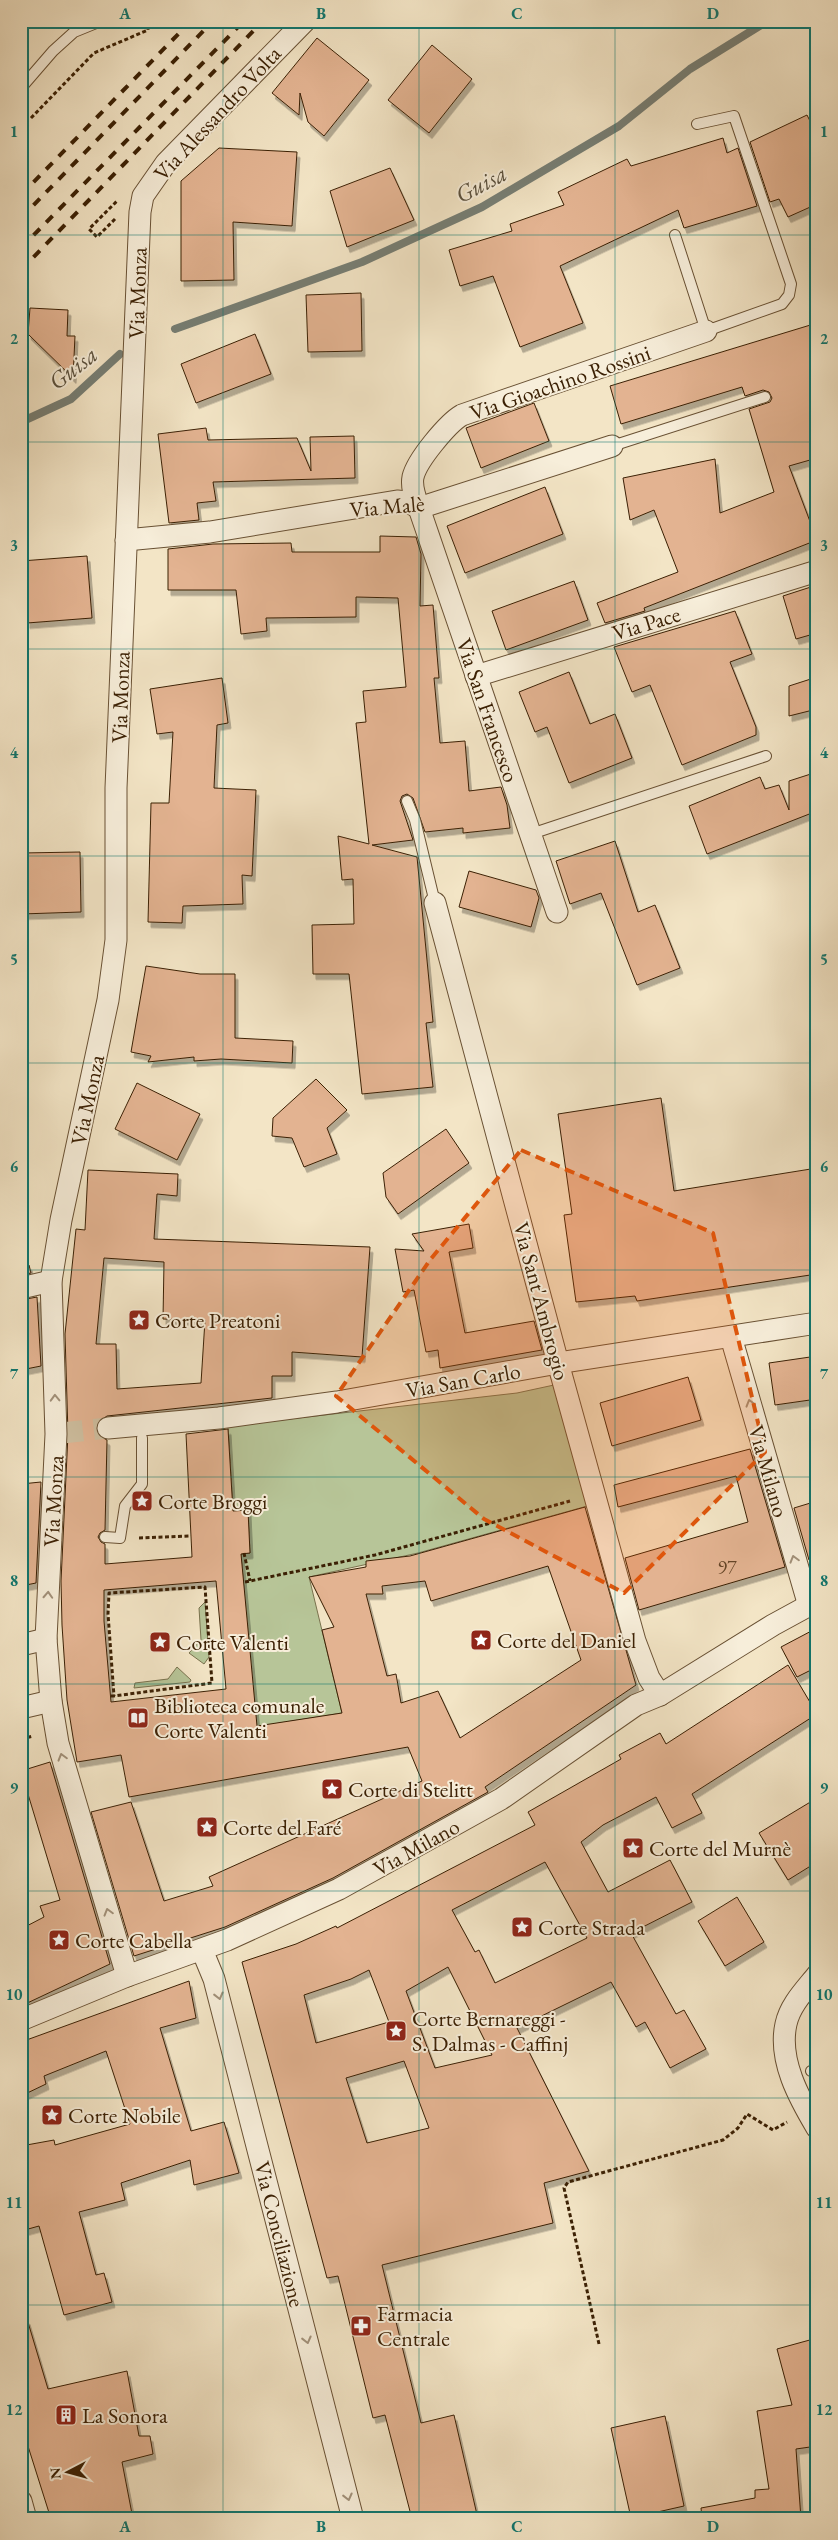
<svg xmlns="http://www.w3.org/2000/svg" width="838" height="2540" font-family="'EB Garamond',serif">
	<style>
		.green { fill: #b7c598; stroke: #79724e }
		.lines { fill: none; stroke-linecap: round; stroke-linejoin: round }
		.stream { stroke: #767e74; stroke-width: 8 }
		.building { fill: #e3b391; stroke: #3b2004; fill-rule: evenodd; filter: url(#shadow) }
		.minor-tunnel { stroke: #cebe9f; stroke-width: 21; stroke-dasharray: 21 11; stroke-linecap: butt }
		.service-casing { stroke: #695134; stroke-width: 12 }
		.minor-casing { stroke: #695134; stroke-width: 23 }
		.path { stroke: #3b2004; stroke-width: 3; stroke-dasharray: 4 2.5; stroke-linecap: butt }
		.service { stroke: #f7eeda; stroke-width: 10 }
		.minor { stroke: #f7eeda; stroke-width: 21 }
		.rail { stroke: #3b2004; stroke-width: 4; stroke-dasharray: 9 9; stroke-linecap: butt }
		.oneway { stroke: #a2917a }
		.marked { fill: #df560c; fill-opacity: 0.2; stroke: #df560c; stroke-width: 4; stroke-dasharray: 10 6; stroke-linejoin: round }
		.grid { fill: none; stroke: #0f766e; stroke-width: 1; stroke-opacity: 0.55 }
		.labels { text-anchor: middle; stroke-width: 4; stroke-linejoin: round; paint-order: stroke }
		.number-label { font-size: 20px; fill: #654527 }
		.street-label { font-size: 22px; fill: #3b2004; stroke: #f7eeda }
		.poi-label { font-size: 22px; fill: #3b2004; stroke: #f7eeda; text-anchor: start }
		.water-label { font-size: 24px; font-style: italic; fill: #594f3c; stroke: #f7eeda }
		.neatline { fill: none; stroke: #0f766e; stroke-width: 2 }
		.grid-label { font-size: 16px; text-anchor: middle; font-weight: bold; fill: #0f766e }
	</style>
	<defs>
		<filter id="shadow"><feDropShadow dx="3" dy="5.5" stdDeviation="0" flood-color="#0004"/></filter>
	</defs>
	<rect width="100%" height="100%" fill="#f3e5c6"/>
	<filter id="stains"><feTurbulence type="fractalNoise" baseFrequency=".004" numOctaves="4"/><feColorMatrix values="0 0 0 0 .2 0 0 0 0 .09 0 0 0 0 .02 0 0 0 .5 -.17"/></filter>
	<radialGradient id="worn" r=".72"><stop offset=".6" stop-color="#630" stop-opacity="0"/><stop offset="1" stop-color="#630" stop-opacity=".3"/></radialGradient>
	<!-- green -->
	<g class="green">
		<polygon points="554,1385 591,1505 418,1553 309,1577 342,1713 255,1727 241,1554 250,1553 248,1511 233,1511 228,1426 517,1393"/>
		<polygon points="205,1602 209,1657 204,1664 189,1653 201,1640 199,1608"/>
		<polygon points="177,1667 191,1680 190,1682 134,1688 135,1683 168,1679"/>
	</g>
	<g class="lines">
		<!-- stream -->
		<g class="stream">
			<polyline points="798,21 817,26"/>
			<polyline points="175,329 362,262 482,207 619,126 690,69 761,25 778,21"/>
			<polyline points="21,422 71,399 120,354"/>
		</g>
	</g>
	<!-- building -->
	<g class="building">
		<polygon points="317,38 369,80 324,136 308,122 300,93 299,115 272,93"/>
		<polygon points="432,45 472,79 429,133 388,100"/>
		<polygon points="807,115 817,135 817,204 788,217 779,199 770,202 750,142"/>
		<polygon points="723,138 727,153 738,148 757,206 684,228 678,210 560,266 583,323 520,347 493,276 460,286 449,250 512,231 510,224 564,205 558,192 627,159 631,166"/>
		<polygon points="219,148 297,152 292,226 233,222 234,280 181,281 181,181"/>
		<polygon points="390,168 414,220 347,247 330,191"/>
		<polygon points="361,293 362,351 308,352 306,295"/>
		<polygon points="30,308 68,310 67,336 75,336 73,378 28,334"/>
		<polygon points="817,323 817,458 789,466 817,540 644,608 645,611 605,623 597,603 678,572 654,510 630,520 623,478 715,459 720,513 774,492 749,409 770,402 772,398 769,392 763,390 745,396 742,387 621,424 610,386"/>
		<polygon points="255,334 271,374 196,403 181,364"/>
		<polygon points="534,403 549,441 481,468 466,428"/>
		<polygon points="206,428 208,440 297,438 311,471 310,437 354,436 355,478 213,482 216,501 197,503 199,520 169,523 158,434"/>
		<polygon points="545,487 563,534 465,573 447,526"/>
		<polygon points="380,536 416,537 421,554 420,606 433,605 439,678 434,678 440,743 465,741 469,791 501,787 507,805 510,828 463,833 463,828 425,832 413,798 407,794 402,796 400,801 413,840 372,845 417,857 433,1022 426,1023 433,1087 362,1094 349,974 313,974 312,925 354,924 353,879 342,880 338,836 369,844 356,723 366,722 363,691 406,687 398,598 356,597 356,617 266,618 267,631 241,634 236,590 168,590 168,549 213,544 291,543 292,552 380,552"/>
		<polygon points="87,556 92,618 27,623 27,610 21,610 21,561"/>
		<polygon points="574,581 588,620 506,650 492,611"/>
		<polygon points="817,585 817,633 796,639 783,596"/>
		<polygon points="735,611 752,654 730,662 756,727 756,735 682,765 650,685 632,692 614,647"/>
		<polygon points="569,672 590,724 615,714 632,758 569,783 547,727 535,732 519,692"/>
		<polygon points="817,677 817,709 789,716 789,686"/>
		<polygon points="222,678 228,723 217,725 214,788 256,790 252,876 242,875 243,904 183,906 182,923 148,922 151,803 169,803 173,732 157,734 150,689"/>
		<polygon points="817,772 817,811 707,854 689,806 760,777 765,789 779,785 789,810 789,781"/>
		<polygon points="615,841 638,912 655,905 680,968 637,985 601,893 570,904 556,861"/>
		<polygon points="80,852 81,912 21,914 21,853"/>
		<polygon points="469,871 536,890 539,898 531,927 459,907"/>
		<polygon points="146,966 200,974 235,974 235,1038 293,1041 292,1063 221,1059 194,1061 194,1057 148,1062 151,1056 131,1052"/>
		<polygon points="316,1079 347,1110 327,1128 337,1154 304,1167 292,1138 272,1136 273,1118"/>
		<polygon points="137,1083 200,1114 177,1160 115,1129"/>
		<polygon points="661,1098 674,1191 817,1168 817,1274 637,1301 635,1296 576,1302 564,1215 572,1214 558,1114"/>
		<polygon points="446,1129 469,1163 398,1214 386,1197 383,1173"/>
		<path d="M88,1170l90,4 -1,22 -20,-2 -3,45 216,8 -8,110 -70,-5v24h-20v22l-165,18 -10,7 1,12 9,5 -2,90 -5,3 -2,4 3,5 4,2v20l87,-7 -6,-123 42,-5 5,82 15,-1 2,43 -9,1 16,172 85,-13 -20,-83 12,-3 -25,-50 57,-10v-6l44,-5 175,-49 51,178 -151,102 3,5 -155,86 -108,49 -91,29 -43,-144 40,-10 33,99 49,-15 -4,-9 213,-96 -14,-34 -279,50 -8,-42 -44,7 -10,-62 -5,-75 -1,-44 7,-147 -3,-100 11,-105 9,1zM104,1258l60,4 -1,57 42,1 -4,63 -84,6 -1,-45h-20zM548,1566l33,94 -121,78 -22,-47 -37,12 -5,-29 -9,2 -21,-82h17l-1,-8 43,-5 6,20zM216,1581l10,108 -115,13 -7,-81v-31z"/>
		<polygon points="469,1224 473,1248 449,1252 465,1333 534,1321 542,1350 440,1368 438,1350 426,1352 414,1290 403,1292 395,1249 424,1251 412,1234"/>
		<polygon points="29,1265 31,1273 21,1275 21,1266"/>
		<polygon points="37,1297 41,1366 21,1370 21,1300"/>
		<polygon points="817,1356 817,1399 775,1405 769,1363"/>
		<polygon points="688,1377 701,1420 612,1446 600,1403"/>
		<polygon points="750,1449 785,1567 639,1610 625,1558 748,1522 736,1476 618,1507 614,1485"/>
		<polygon points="41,1482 36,1583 21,1586 21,1484"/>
		<polygon points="817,1501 817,1558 809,1560 794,1508"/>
		<polygon points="817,1628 817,1667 797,1677 781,1647"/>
		<path d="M788,1665l29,49 -125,80 10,19 -30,15 -16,-31 -53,28 -22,17 27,50 62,-32 22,42 -61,31 45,81 8,-4 22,39 -36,19 -25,-46 -9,5 -25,-45 -94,46 72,143 -45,12 9,40 -171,42 39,158 33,-8 24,104h-66l-27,-104 -12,3 -35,-142 -11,2 -85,-316 54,-18 40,-18 1,2 198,-103 -7,-13 93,-53 -2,-4 41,-22 6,11zM545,1862l42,76 -92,45 -16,-33 -4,2 -23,-42zM448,1967l44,88 -57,13 -29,-77zM369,1970l20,52 -73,21 -12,-48 47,-16zM404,2061l25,67 -62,15 -21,-65z"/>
		<polygon points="50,1762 110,1964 21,2006 21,1929 44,1917 40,1906 60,1900 21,1771"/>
		<polygon points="817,1798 817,1862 788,1880 759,1833"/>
		<polygon points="737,1897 764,1942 725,1966 698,1921"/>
		<polygon points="189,1981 196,2018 160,2028 191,2131 224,2122 239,2173 194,2185 190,2160 121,2183 125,2200 79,2212 96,2275 104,2273 112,2302 64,2315 39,2226 21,2231 21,2146 54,2140 55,2145 130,2124 106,2051 44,2076 46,2084 21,2096 21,2042"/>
		<polygon points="21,2319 27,2319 48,2389 127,2371 139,2436 150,2436 153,2454 122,2462 133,2519 51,2519 21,2424"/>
		<polygon points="817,2338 817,2446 796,2449 801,2519 702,2519 701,2508 755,2498 755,2490 769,2489 757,2411 792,2405 777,2349"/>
		<polygon points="665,2416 684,2506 631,2518 611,2428"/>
	</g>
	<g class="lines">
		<!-- minor-tunnel -->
		<polyline class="minor-tunnel" points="62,1433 108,1428"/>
		<!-- service casing -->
		<g class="service-casing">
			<g id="service">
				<polyline points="21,88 53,51 74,32 101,21"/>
				<polyline points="675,235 706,331 782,304 789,295 791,284 734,116 697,124"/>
				<polyline points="612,446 765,397"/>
				<polyline points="407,801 415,820 435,903"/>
				<polyline points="531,834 766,756"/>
				<polyline points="105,1537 120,1538 125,1506 142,1484 142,1438"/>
				<polyline points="811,2071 817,2069"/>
			</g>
		</g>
		<!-- minor casing -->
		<g class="minor-casing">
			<g id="minor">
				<polyline points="126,540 210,532 397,501 408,502 419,508 612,446"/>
				<polyline points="476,676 817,571"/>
				<polyline points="435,903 558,1363 635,1641 649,1678 660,1695"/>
				<path d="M557,912l-138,-404c-4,-11 -8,-21 -6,-31 4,-17 35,-54 49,-62l244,-84"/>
				<polyline points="21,1288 51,1281"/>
				<polyline points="731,1337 809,1606"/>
				<polyline points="108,1428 219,1418 337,1402 558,1363 817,1323"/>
				<polyline points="21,1645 46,1639"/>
				<polyline points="21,1708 51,1701"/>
				<polyline points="202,1950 214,1979 353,2519"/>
				<path d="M817,1975c-12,15 -27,30 -31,49 -8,36 13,74 31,104"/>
				<polyline points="127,1976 58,1743 51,1701 46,1639 56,1434 51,1281 61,1220 108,1000 116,940 116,788 140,212 143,196 166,163 305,21"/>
				<polyline points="21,2020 127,1976 227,1940 339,1889 501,1799 636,1705 660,1695 773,1625 817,1601"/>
				<polyline points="21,2501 26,2519"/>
			</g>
		</g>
		<!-- path -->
		<g class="path">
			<polyline points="31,118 94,53 148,30 148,21"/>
			<polyline points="115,219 97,237 89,229 117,201"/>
			<polyline points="139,1538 191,1536"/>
			<polyline points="244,1553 250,1581"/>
			<polyline points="245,1582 375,1555 570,1501"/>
			<polyline points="111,1696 114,1696 212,1683 205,1587 109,1593 108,1614 114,1696"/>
			<polyline points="21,1739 33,1736"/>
			<polyline points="599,2344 564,2188 568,2182 723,2140 738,2128 747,2114 773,2130 787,2122"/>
		</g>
		<!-- service -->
		<use href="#service" class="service"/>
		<!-- minor -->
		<use href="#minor" class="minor"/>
		<!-- rail -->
		<g class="rail">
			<polyline points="21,195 191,21"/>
			<polyline points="21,218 213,21"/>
			<polyline points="21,248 244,21"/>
			<polyline points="21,270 263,21"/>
		</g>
	</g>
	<!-- one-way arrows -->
	<defs><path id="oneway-chevron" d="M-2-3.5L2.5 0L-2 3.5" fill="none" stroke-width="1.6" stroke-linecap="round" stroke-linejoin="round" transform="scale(1.25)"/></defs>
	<g class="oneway">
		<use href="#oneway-chevron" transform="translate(55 1398) rotate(-92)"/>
		<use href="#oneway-chevron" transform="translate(750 1403) rotate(-106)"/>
		<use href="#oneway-chevron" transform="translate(794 1559) rotate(-106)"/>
		<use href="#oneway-chevron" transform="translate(48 1595) rotate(-87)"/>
		<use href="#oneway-chevron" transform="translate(62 1757) rotate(-106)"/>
		<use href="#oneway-chevron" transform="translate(108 1912) rotate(-106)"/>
		<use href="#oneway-chevron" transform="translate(219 1996) rotate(76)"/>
		<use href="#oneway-chevron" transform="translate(307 2340) rotate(76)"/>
		<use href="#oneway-chevron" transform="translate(348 2497) rotate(76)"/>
	</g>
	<!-- marked area -->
	<path class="marked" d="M521,1150l192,83 52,219 -141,141 -140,-74 -148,-123 94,-136z"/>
	<!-- grid -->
	<path class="grid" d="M223,21v2498M419,21v2498M615,21v2498M21,235h796M21,442h796M21,649h796M21,856h796M21,1063h796M21,1270h796M21,1477h796M21,1684h796M21,1891h796M21,2098h796M21,2305h796"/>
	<!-- icons -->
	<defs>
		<g id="sight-square" transform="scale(1.125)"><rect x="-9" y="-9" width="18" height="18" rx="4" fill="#8f2418" stroke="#f7eeda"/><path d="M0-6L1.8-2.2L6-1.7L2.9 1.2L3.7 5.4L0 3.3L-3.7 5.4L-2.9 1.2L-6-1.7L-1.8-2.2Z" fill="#fff"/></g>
		<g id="library-square" transform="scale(1.125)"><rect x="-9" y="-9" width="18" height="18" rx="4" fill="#8f2418" stroke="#f7eeda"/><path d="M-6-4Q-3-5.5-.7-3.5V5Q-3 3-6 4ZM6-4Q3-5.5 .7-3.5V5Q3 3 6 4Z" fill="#fff"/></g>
		<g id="pharmacy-square" transform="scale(1.125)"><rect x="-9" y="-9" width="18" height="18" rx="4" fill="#8f2418" stroke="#f7eeda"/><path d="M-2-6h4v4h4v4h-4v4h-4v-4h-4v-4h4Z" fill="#fff"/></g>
		<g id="building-square" transform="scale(1.125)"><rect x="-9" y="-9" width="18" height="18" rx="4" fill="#8f2418" stroke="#f7eeda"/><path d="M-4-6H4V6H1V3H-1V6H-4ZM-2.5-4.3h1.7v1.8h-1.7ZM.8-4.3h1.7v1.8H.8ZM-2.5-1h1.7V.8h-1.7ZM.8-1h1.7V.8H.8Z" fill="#fff"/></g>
	</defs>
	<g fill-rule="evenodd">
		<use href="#sight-square" x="139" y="1320"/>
		<use href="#sight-square" x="142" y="1501"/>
		<use href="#sight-square" x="481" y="1640"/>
		<use href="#sight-square" x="160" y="1642"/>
		<use href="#library-square" x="138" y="1718"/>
		<use href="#sight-square" x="332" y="1789"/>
		<use href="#sight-square" x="207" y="1827"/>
		<use href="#sight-square" x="633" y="1848"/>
		<use href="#sight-square" x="522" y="1927"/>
		<use href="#sight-square" x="59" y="1940"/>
		<use href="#sight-square" x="396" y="2031"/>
		<use href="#sight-square" x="52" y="2115"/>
		<use href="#pharmacy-square" x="361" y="2326"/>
		<use href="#building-square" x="66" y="2415"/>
	</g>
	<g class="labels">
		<!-- number labels -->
		<g class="number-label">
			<text x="727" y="1574">97</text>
		</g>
		<!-- street labels -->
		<g class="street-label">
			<text transform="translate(217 113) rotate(-47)" y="8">Via Alessandro Volta</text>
			<text transform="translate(137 293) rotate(-88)" y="8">Via Monza</text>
			<text transform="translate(560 382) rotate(-19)" y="8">Via Gioachino Rossini</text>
			<text transform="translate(387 506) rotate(-5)" y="8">Via Malè</text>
			<text transform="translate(646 623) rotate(-17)" y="8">Via Pace</text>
			<text transform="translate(120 697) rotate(-88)" y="8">Via Monza</text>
			<text transform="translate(488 710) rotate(71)" y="8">Via San Francesco</text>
			<text transform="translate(87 1100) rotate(-78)" y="8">Via Monza</text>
			<text transform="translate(542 1301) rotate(75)" y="8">Via Sant'Ambrogio</text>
			<text transform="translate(463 1380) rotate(-10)" y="8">Via San Carlo</text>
			<text transform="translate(769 1471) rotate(74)" y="8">Via Milano</text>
			<text transform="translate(53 1501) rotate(-87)" y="8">Via Monza</text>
			<text transform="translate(416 1847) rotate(-29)" y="8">Via Milano</text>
			<text transform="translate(280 2234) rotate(76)" y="8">Via Conciliazione</text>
		</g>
		<!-- poi labels -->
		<g class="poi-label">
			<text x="155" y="1328">Corte Preatoni</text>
			<text x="158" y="1509">Corte Broggi</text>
			<text x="497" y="1648">Corte del Daniel</text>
			<text x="176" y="1650">Corte Valenti</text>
			<text x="154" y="1713">Biblioteca comunale<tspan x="154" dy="25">Corte Valenti</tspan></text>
			<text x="348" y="1797">Corte di Stelitt</text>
			<text x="223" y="1835">Corte del Faré</text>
			<text x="649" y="1856">Corte del Murnè</text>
			<text x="538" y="1935">Corte Strada</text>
			<text x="75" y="1948">Corte Cabella</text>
			<text x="412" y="2026">Corte Bernareggi -<tspan x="412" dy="25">S. Dalmas - Caffinj</tspan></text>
			<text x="68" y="2123">Corte Nobile</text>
			<text x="377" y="2321">Farmacia<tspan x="377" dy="25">Centrale</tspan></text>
			<text x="82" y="2423">La Sonora</text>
		</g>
		<!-- water labels -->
		<g class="water-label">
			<text transform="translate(481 184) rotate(-28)" y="8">Guisa</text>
			<text transform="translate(73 368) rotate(-38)" y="8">Guisa</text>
		</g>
	</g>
	<!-- margin -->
	<rect width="838" height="2540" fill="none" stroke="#f3e5c6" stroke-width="55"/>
	<!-- north arrow -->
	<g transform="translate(68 2472) rotate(264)" stroke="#f7eeda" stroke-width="4" paint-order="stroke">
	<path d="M0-4L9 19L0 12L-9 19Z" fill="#3b2004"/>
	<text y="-8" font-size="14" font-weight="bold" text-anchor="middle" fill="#3b2004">N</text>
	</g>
	<rect x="28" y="28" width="782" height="2484" class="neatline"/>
	<g class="grid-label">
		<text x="125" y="19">A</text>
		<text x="321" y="19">B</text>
		<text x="517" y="19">C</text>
		<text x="713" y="19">D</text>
		<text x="14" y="137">1</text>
		<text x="824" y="137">1</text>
		<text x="14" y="344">2</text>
		<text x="824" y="344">2</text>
		<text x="14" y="551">3</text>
		<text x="824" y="551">3</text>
		<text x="14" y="758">4</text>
		<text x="824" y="758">4</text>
		<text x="14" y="965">5</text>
		<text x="824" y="965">5</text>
		<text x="14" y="1172">6</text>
		<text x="824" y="1172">6</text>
		<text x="14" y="1379">7</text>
		<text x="824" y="1379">7</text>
		<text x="14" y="1586">8</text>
		<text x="824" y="1586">8</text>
		<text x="14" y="1793">9</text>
		<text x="824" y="1793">9</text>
		<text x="14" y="2000">10</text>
		<text x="824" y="2000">10</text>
		<text x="14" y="2208">11</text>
		<text x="824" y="2208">11</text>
		<text x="14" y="2415">12</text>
		<text x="824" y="2415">12</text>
		<text x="125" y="2532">A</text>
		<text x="321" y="2532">B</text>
		<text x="517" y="2532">C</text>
		<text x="713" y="2532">D</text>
	</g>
	<rect width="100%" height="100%" filter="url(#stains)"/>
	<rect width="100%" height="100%" fill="url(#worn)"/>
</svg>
